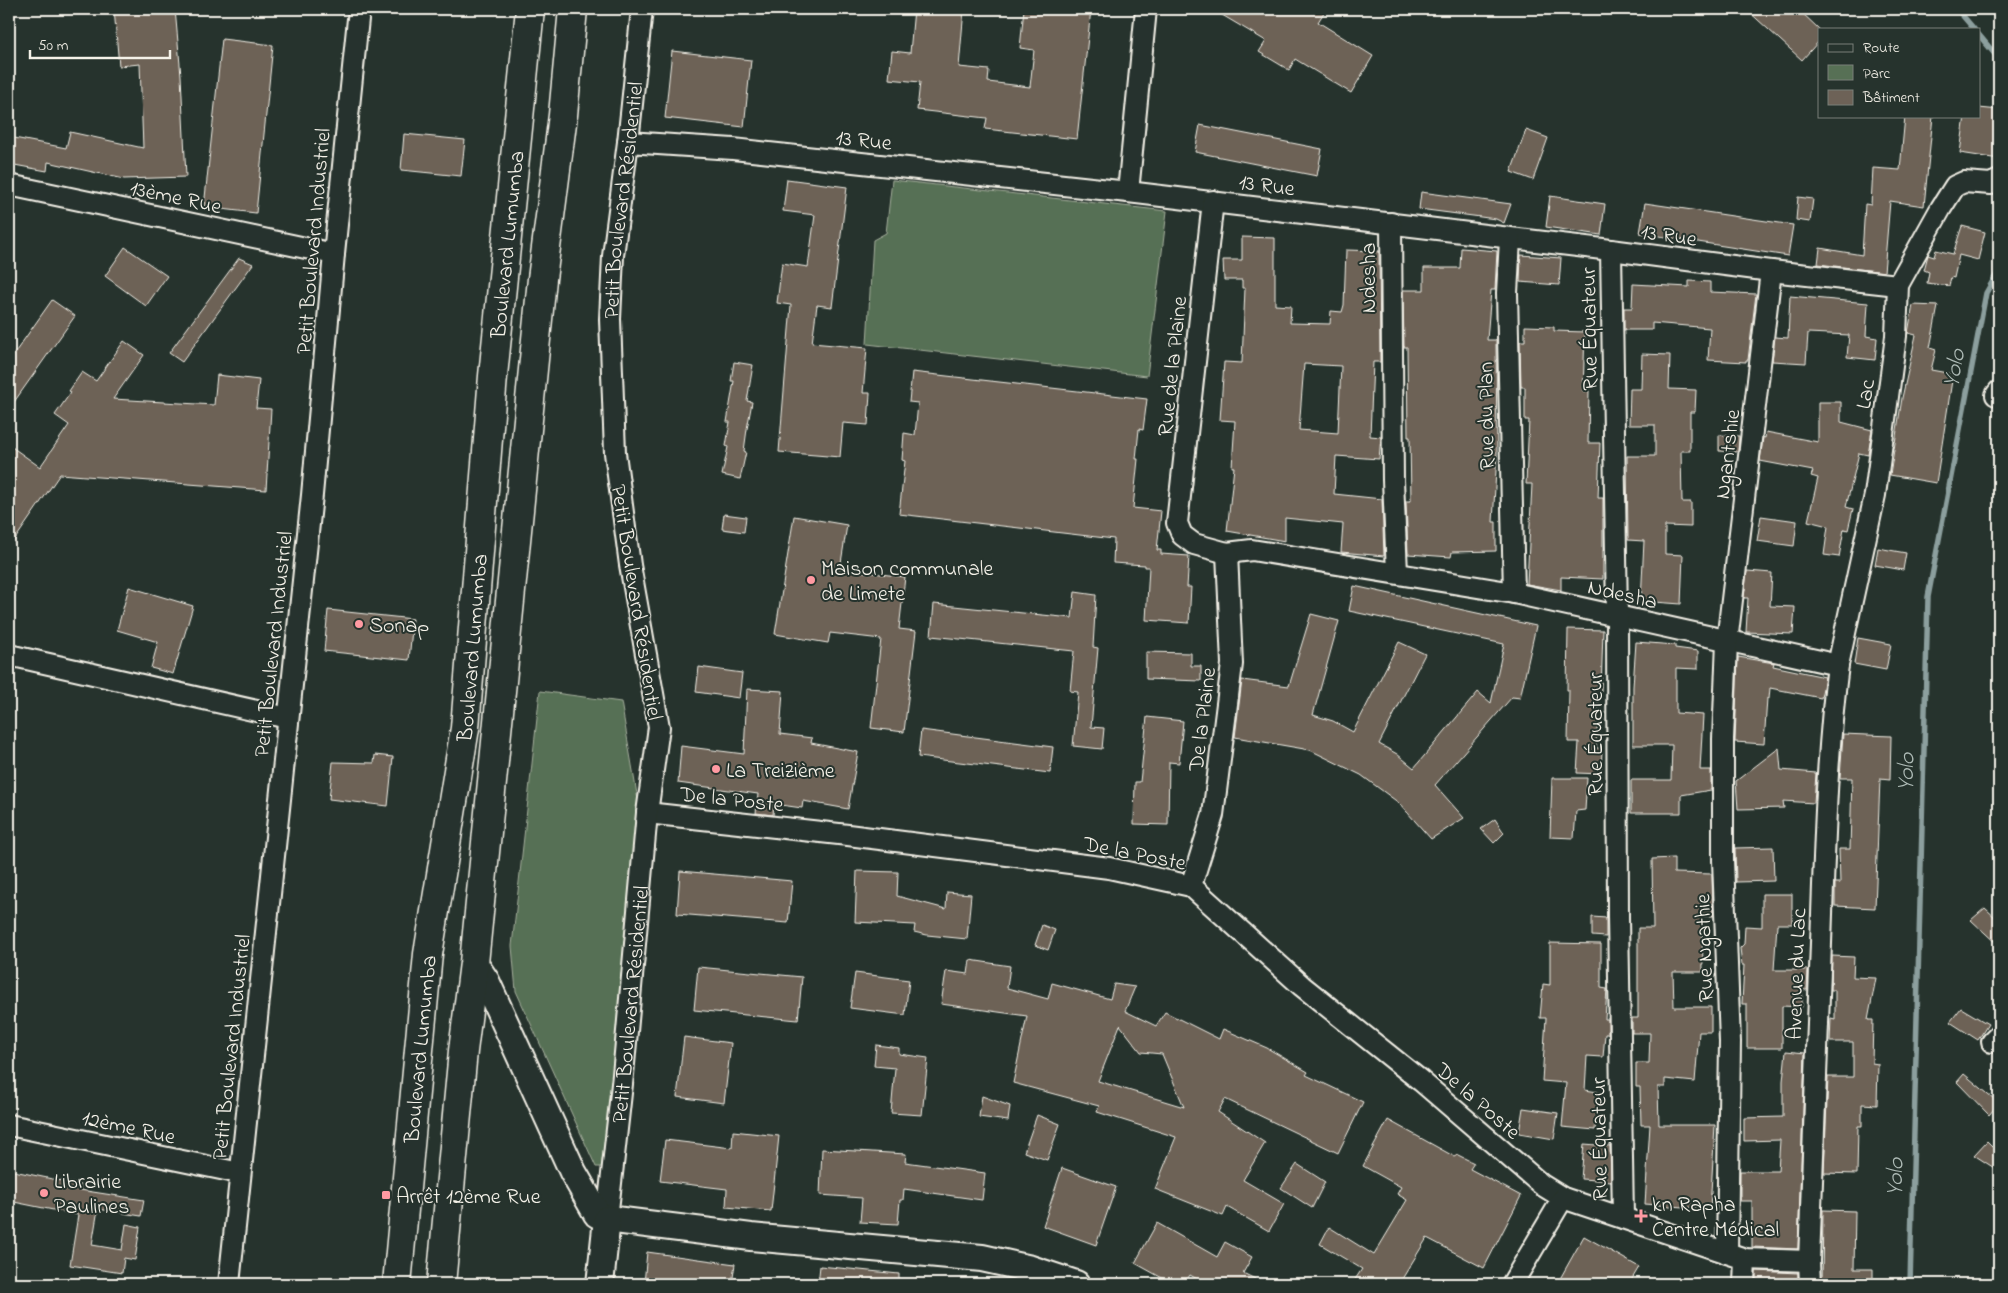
<svg xmlns="http://www.w3.org/2000/svg" width="2008" height="1293" font-family="'Indie Flower',sans-serif">
	<style>
		.green { fill: #577055; stroke: #a6b09e }
		.lines { fill: none; stroke-linecap: round; stroke-linejoin: round }
		.stream { stroke: #8c9f9e; stroke-width: 5.5 }
		.building { fill: #6d6257; stroke: #f4f1e8; fill-rule: evenodd }
		.minor-casing { stroke: #f4f1e8; stroke-width: 24 }
		.tertiary-casing { stroke: #f4f1e8; stroke-width: 30 }
		.trunk-casing { stroke: #f4f1e8; stroke-width: 31 }
		.minor { stroke: #26332d; stroke-width: 20 }
		.tertiary { stroke: #26332d; stroke-width: 26 }
		.trunk { stroke: #26332d; stroke-width: 28 }
		.poi-dot { fill: #ff9aa2; stroke: #26332d; stroke-width: 2 }
		.labels { text-anchor: middle; stroke-width: 4; stroke-linejoin: round; paint-order: stroke }
		.street-label { font-size: 22px; fill: #f4f1e8; stroke: #26332d }
		.poi-label { font-size: 22px; fill: #f4f1e8; stroke: #26332d; text-anchor: start }
		.water-label { font-size: 24px; font-style: italic; fill: #aebbb6; stroke: #26332d }
	</style>
	<rect width="100%" height="100%" fill="#26332d"/>
	<filter id="ink" filterUnits="userSpaceOnUse"><feTurbulence type="fractalNoise" baseFrequency=".02" numOctaves="2"/><feDisplacementMap in="SourceGraphic" scale="10" xChannelSelector="R" yChannelSelector="G"/><feConvolveMatrix kernelMatrix="1 2 1 2 8 2 1 2 1" color-interpolation-filters="sRGB"/></filter>
	<g filter="url(#ink)">
		<!-- green -->
		<g class="green">
			<polygon points="892,180 1167,211 1147,376 867,344 873,240 886,233"/>
			<polygon points="540,691 621,702 638,800 608,1167 596,1167 516,991 512,946"/>
		</g>
		<g class="lines">
			<!-- stream -->
			<g class="stream">
				<polyline points="1957,9 1974,29"/>
				<polyline points="1979,35 1999,59"/>
				<polyline points="1910,1284 1928,597 1986,293 1999,270"/>
			</g>
		</g>
		<!-- building -->
		<g class="building">
			<polygon points="114,9 175,9 181,76 186,177 124,179 48,162 47,171 9,164 9,137 66,148 70,132 143,148 140,64 119,66"/>
			<polygon points="914,9 964,9 959,67 989,70 988,82 1030,87 1034,50 1020,48 1024,9 1091,9 1077,139 985,129 987,118 917,110 920,82 889,79 892,51 910,53"/>
			<polygon points="1212,9 1326,9 1318,22 1373,56 1351,93 1295,59 1289,70 1259,52 1266,41"/>
			<polygon points="1746,9 1798,9 1819,29 1819,41 1802,60"/>
			<polygon points="222,39 273,45 256,213 204,207"/>
			<polygon points="672,51 751,60 744,127 665,118"/>
			<polygon points="1979,108 1999,110 1999,159 1960,153 1965,116 1979,116"/>
			<polygon points="1905,116 1933,116 1924,206 1890,201 1884,272 1818,264 1820,248 1862,255 1865,204 1871,205 1873,168 1900,170"/>
			<polygon points="1200,125 1322,149 1317,176 1195,152"/>
			<polygon points="1526,130 1548,138 1533,180 1511,172"/>
			<polygon points="404,134 465,140 461,176 401,170"/>
			<polygon points="787,179 847,187 832,307 817,305 812,343 867,348 863,393 870,393 868,425 843,423 840,457 779,452 791,305 777,303 782,263 808,267 815,215 783,211"/>
			<polygon points="1421,192 1511,204 1504,223 1496,219 1419,209"/>
			<polygon points="1550,196 1605,204 1601,235 1546,227"/>
			<polygon points="1798,197 1813,199 1810,222 1796,220"/>
			<polygon points="1645,203 1793,225 1788,256 1640,233"/>
			<polygon points="1962,226 1985,232 1978,260 1959,255 1954,278 1951,277 1949,286 1927,283 1929,272 1924,270 1928,255 1934,257 1936,250 1953,254"/>
			<path d="M1242,237l33,1v67l16,1 -1,17 40,1 1,-13 11,1 2,-7 2,-55 33,1 1,111h-7l-3,74 11,1 -2,22 -43,-3 -2,38 48,5 2,57 -43,-4 2,-28 -58,-6v23l-58,-10 7,-64h-2l3,-46 -15,-1 4,-58 18,1 3,-75h-3v-8h-18l-1,-20h19zM1304,364l37,2 -3,67 -39,-3z"/>
			<polygon points="125,247 167,276 146,306 105,276"/>
			<polygon points="1461,248 1497,251 1495,290 1491,290 1487,340 1496,340 1497,453 1493,522 1496,522 1496,551 1452,552 1451,557 1408,554 1406,501 1411,501 1410,437 1408,437 1407,347 1404,347 1403,290 1424,290 1424,268 1460,268"/>
			<polygon points="1521,255 1561,258 1559,285 1520,282"/>
			<polygon points="239,258 253,264 182,362 169,353"/>
			<polygon points="1689,281 1710,282 1710,292 1756,294 1748,360 1746,360 1746,362 1708,360 1710,328 1652,323 1652,330 1624,330 1624,308 1632,308 1633,284 1689,287"/>
			<polygon points="1790,296 1868,303 1866,336 1877,338 1875,360 1847,357 1849,335 1808,333 1806,363 1772,361 1775,337 1788,338"/>
			<polygon points="52,300 75,316 9,409 9,361"/>
			<polygon points="1913,305 1938,306 1930,348 1936,350 1931,370 1953,374 1936,483 1890,475 1902,398 1916,335 1908,333"/>
			<polygon points="1525,326 1554,327 1554,331 1585,332 1583,391 1589,391 1588,443 1600,443 1598,498 1603,498 1603,579 1561,577 1561,590 1527,584 1532,484 1526,484 1529,420 1525,420 1525,387 1521,387 1520,341 1525,341"/>
			<polygon points="124,341 144,355 113,399 214,405 217,375 259,380 256,408 271,409 266,490 60,474 9,548 9,445 40,467 69,425 55,415 71,392 69,391 82,372 96,381"/>
			<polygon points="1642,354 1670,355 1669,389 1696,390 1695,412 1690,412 1690,451 1681,451 1682,502 1691,502 1691,527 1665,526 1665,554 1683,555 1681,604 1641,601 1644,541 1628,540 1627,456 1655,456 1655,425 1629,425 1630,389 1641,389"/>
			<polygon points="734,362 753,365 747,401 752,402 747,429 744,451 746,452 740,479 722,475 728,447 726,446 730,422 727,422 734,381 731,381"/>
			<polygon points="912,372 1147,399 1143,430 1139,429 1136,459 1138,459 1133,508 1161,511 1157,550 1161,550 1161,554 1189,556 1187,587 1191,587 1189,623 1146,620 1149,567 1145,567 1145,565 1113,563 1114,539 899,514 905,461 902,460 904,433 915,435 918,403 909,402"/>
			<polygon points="1818,402 1841,402 1841,422 1872,430 1868,455 1859,453 1846,507 1853,509 1848,530 1844,529 1839,557 1824,555 1828,526 1808,521 1818,478 1811,476 1813,471 1760,461 1763,437 1765,438 1766,432 1818,442"/>
			<polygon points="1719,435 1739,436 1738,452 1719,451"/>
			<polygon points="724,514 746,517 744,532 722,529"/>
			<polygon points="794,516 847,525 840,569 905,577 899,629 916,631 904,732 871,728 881,639 830,633 828,643 775,634"/>
			<polygon points="1761,516 1797,521 1794,546 1757,541"/>
			<polygon points="1878,548 1906,553 1903,570 1875,565"/>
			<polygon points="1747,571 1772,573 1770,606 1795,607 1793,634 1746,632 1748,598 1744,598"/>
			<polygon points="1354,586 1536,626 1520,698 1512,697 1435,785 1464,818 1431,839 1399,803 1361,775 1310,750 1235,737 1242,680 1289,686 1311,614 1339,621 1313,715 1333,721 1353,732 1399,642 1425,654 1379,744 1397,754 1414,768 1478,692 1491,703 1504,644 1349,611"/>
			<polygon points="129,587 193,606 173,674 151,668 158,642 117,630"/>
			<polygon points="1075,592 1096,595 1093,647 1098,648 1091,727 1104,728 1102,749 1073,746 1078,692 1070,691 1074,651 931,636 934,604 1072,618"/>
			<polygon points="328,610 413,619 409,660 324,651"/>
			<polygon points="1568,629 1603,630 1601,691 1599,691 1596,748 1602,748 1601,774 1577,773 1579,742 1568,742 1569,690 1567,690"/>
			<polygon points="1858,638 1891,644 1886,670 1854,664"/>
			<polygon points="1636,642 1675,645 1675,648 1698,651 1698,669 1676,668 1676,713 1703,715 1700,770 1711,770 1711,790 1681,795 1681,813 1631,813 1631,780 1671,780 1672,745 1633,745 1633,687"/>
			<polygon points="1146,652 1191,653 1191,666 1201,666 1201,681 1146,679"/>
			<polygon points="1738,657 1774,663 1773,666 1825,677 1821,698 1770,688 1769,699 1767,698 1764,744 1735,742"/>
			<polygon points="699,667 742,673 739,698 696,692"/>
			<polygon points="747,689 783,691 780,734 812,738 811,743 858,752 848,809 803,801 802,808 774,804 773,815 756,813 758,794 678,783 681,746 744,754"/>
			<polygon points="1147,717 1183,721 1179,763 1169,762 1168,825 1134,824 1135,782 1140,782"/>
			<polygon points="921,730 1053,747 1050,773 918,757"/>
			<polygon points="1843,734 1891,736 1890,780 1880,779 1875,908 1835,906 1835,883 1840,883 1839,849 1850,849 1852,778 1840,778"/>
			<polygon points="1779,748 1781,770 1816,773 1814,803 1783,801 1784,808 1738,809 1736,781"/>
			<polygon points="375,755 393,757 388,806 329,799 333,762 374,763"/>
			<polygon points="1552,778 1587,778 1585,810 1576,811 1574,838 1550,837"/>
			<polygon points="1495,819 1504,833 1494,843 1481,829"/>
			<polygon points="1773,847 1774,881 1736,882 1735,848"/>
			<polygon points="1674,858 1674,873 1712,874 1713,916 1702,916 1703,972 1673,972 1674,1007 1711,1007 1711,1032 1699,1032 1695,1082 1665,1079 1665,1087 1658,1087 1659,1125 1715,1125 1710,1209 1645,1204 1650,1125 1641,1125 1640,1087 1636,1087 1636,1063 1649,1063 1650,1033 1632,1033 1632,1018 1638,1018 1638,928 1653,928 1652,859"/>
			<polygon points="680,871 792,881 788,923 677,914"/>
			<polygon points="857,871 898,872 897,896 946,909 947,892 971,894 967,939 927,935 914,932 915,925 855,922"/>
			<polygon points="1762,894 1792,894 1792,924 1777,924 1774,970 1808,970 1807,990 1802,990 1802,1007 1782,1006 1782,1048 1747,1048 1747,1004 1742,1004 1744,965 1742,965 1740,948 1744,944 1745,926 1762,927"/>
			<polygon points="1985,908 1999,921 1999,946 1971,920"/>
			<polygon points="1592,917 1606,918 1606,937 1592,936"/>
			<polygon points="1042,925 1055,930 1048,950 1035,945"/>
			<polygon points="1550,943 1601,944 1601,988 1607,989 1605,1019 1608,1019 1608,1034 1605,1034 1603,1057 1587,1056 1585,1090 1598,1092 1595,1130 1562,1127 1566,1083 1542,1081 1546,1018 1540,1018 1543,984 1550,985"/>
			<polygon points="1832,956 1854,957 1853,977 1876,978 1868,1020 1873,1020 1872,1063 1878,1064 1877,1105 1862,1104 1862,1126 1858,1126 1857,1174 1824,1173 1828,1077 1853,1077 1853,1042 1830,1042 1831,1018 1835,1019 1835,990 1831,990"/>
			<path d="M970,960l40,6 -3,22 41,11 4,-16 58,16 4,-15 21,3 -10,24 31,15 9,-14 54,27 4,-10 44,19 41,24 -2,3 57,27 -25,51 -113,-54 -7,13 47,31 -22,37 41,24 -15,27 -42,-24 -4,9 -68,-27 21,-52 -79,-25 2,-6 -86,-23 14,-67 -86,-12 5,-33 22,3zM1120,1025l21,27 21,2 22,53 -86,-26z"/>
			<polygon points="698,967 802,977 798,1020 694,1010"/>
			<polygon points="855,973 909,980 905,1015 850,1008"/>
			<polygon points="1961,1008 1988,1024 1978,1040 1950,1022"/>
			<polygon points="684,1037 731,1043 724,1103 677,1097"/>
			<polygon points="876,1045 899,1048 899,1054 928,1058 922,1115 891,1113 895,1068 874,1066"/>
			<polygon points="1786,1051 1805,1053 1798,1249 1752,1247 1752,1201 1740,1201 1740,1171 1778,1171 1780,1140 1744,1141 1744,1118 1783,1117 1783,1081"/>
			<polygon points="1964,1074 1999,1103 1989,1115 1957,1082"/>
			<polygon points="982,1096 1010,1106 1008,1121 979,1117"/>
			<polygon points="1523,1108 1558,1113 1554,1139 1519,1133"/>
			<polygon points="1037,1115 1060,1124 1047,1160 1024,1152"/>
			<polygon points="1388,1120 1455,1157 1456,1154 1474,1163 1470,1169 1521,1196 1484,1268 1427,1238 1399,1284 1352,1284 1362,1269 1320,1244 1329,1227 1374,1255 1407,1200 1397,1194 1401,1187 1363,1166"/>
			<polygon points="733,1131 779,1136 771,1211 726,1207 727,1189 660,1181 665,1140 732,1148"/>
			<polygon points="1987,1141 1999,1153 1999,1171 1974,1155"/>
			<polygon points="1584,1144 1610,1146 1611,1181 1581,1179"/>
			<polygon points="822,1149 906,1154 905,1162 985,1173 982,1200 904,1189 903,1200 900,1200 898,1224 860,1222 862,1198 820,1195"/>
			<polygon points="1297,1164 1325,1182 1312,1208 1281,1188"/>
			<polygon points="1062,1168 1116,1187 1096,1245 1043,1226"/>
			<polygon points="9,1170 81,1185 80,1190 144,1200 141,1216 98,1209 92,1245 122,1250 126,1224 140,1227 135,1260 124,1258 122,1273 70,1265 78,1215 9,1201"/>
			<polygon points="1823,1210 1855,1211 1854,1269 1873,1269 1873,1284 1822,1284"/>
			<polygon points="1157,1223 1217,1257 1225,1242 1252,1257 1243,1273 1265,1284 1206,1284 1190,1275 1184,1284 1173,1284 1135,1263"/>
			<polygon points="1584,1236 1639,1267 1629,1284 1557,1284"/>
			<polygon points="647,1252 735,1264 732,1284 644,1284"/>
			<polygon points="820,1266 899,1274 899,1284 818,1284"/>
			<polygon points="1756,1271 1798,1273 1798,1284 1756,1284"/>
		</g>
		<g class="lines">
			<!-- minor casing -->
			<g class="minor-casing">
				<g id="minor">
					<polyline points="628,142 733,149 1128,192 1611,250 1771,271 1898,285"/>
					<polyline points="9,185 334,254"/>
					<polyline points="1128,192 1146,9"/>
					<polyline points="1213,201 1177,523 1182,535 1194,544 1227,553 1252,550 1514,593 1838,665"/>
					<polyline points="1391,223 1393,480 1397,573"/>
					<polyline points="1510,239 1507,293 1514,593"/>
					<polyline points="1611,250 1617,615 1618,917 1623,1218"/>
					<polyline points="1996,395 1999,391"/>
					<polyline points="9,655 288,718"/>
					<polyline points="647,813 848,835 1109,868 1191,886 1302,986 1421,1081 1542,1185 1563,1198 1745,1259 1809,1261"/>
					<polyline points="1191,886 1213,815 1232,664 1227,553"/>
					<polyline points="1992,1042 1999,1035"/>
					<polyline points="9,1125 240,1173"/>
					<path id="s1" d="M607,1219l16,-144 24,-262 12,-86 -29,-162 -15,-112 -5,-134 3,-63 15,-114 14,-133"/>
					<polyline points="1727,1253 1730,1042 1723,860 1723,739 1727,642 1771,271"/>
					<polyline points="229,1284 312,495 334,254 359,9"/>
					<polyline points="1512,1284 1563,1198"/>
					<polyline points="1744,1284 1745,1259"/>
					<path d="M1810,1284l-1,-23c3,-97 7,-194 11,-291 4,-101 5,-203 18,-305l37,-170 21,-159 2,-51 43,-77 14,-22 9,-4 27,2 8,-4"/>
				</g>
			</g>
			<!-- tertiary casing -->
			<g class="tertiary-casing">
				<g id="tertiary">
					<polyline points="474,963 486,981 573,1172 597,1214 607,1219 751,1237 982,1258 1031,1269 1076,1284"/>
					<polyline points="600,1284 607,1219"/>
				</g>
			</g>
			<!-- trunk casing -->
			<g class="trunk-casing">
				<g id="trunk">
					<path id="s2" d="M397,1284l31,-330 37,-226 28,-352 37,-367"/>
					<polyline points="441,1284 463,1051 474,963 542,279 563,115 573,9"/>
				</g>
			</g>
			<!-- minor -->
			<use href="#minor" class="minor"/>
			<!-- tertiary -->
			<use href="#tertiary" class="tertiary"/>
			<!-- trunk -->
			<use href="#trunk" class="trunk"/>
		</g>
	</g>
	<!-- markers -->
	<g class="poi-dot">
		<circle cx="811" cy="580" r="5"/>
		<circle cx="359" cy="624" r="5"/>
		<circle cx="716" cy="769" r="5"/>
		<circle cx="44" cy="1193" r="5"/>
		<rect x="381" y="1190" width="10" height="10" rx="2.5"/>
		<path d="M1638.5 1208.5h5v5h5v5h-5v5h-5v-5h-5v-5h5z"/>
	</g>
	<g class="labels">
		<!-- street labels -->
		<g class="street-label">
			<text transform="translate(864 139) rotate(6)" y="8">13 Rue</text>
			<text transform="translate(1267 184) rotate(7)" y="8">13 Rue</text>
			<text transform="translate(176 196) rotate(12)" y="8">13ème Rue</text>
			<text dy="8" stroke="none"><textPath href="#s1" startOffset="1026">Petit Boulevard Résidentiel</textPath></text>
			<text transform="translate(1669 234) rotate(8)" y="8">13 Rue</text>
			<text transform="translate(312 241) rotate(-85)" y="8">Petit Boulevard Industriel</text>
			<text dy="8" stroke="none"><textPath href="#s2" startOffset="1046">Boulevard Lumumba</textPath></text>
			<text transform="translate(1367 278) rotate(-90)" y="8">Ndesha</text>
			<text transform="translate(1588 329) rotate(-91)" y="8">Rue Équateur</text>
			<text transform="translate(1171 366) rotate(-84)" y="8">Rue de la Plaine</text>
			<text transform="translate(1864 394) rotate(-82)" y="8">Lac</text>
			<text transform="translate(1485 416) rotate(-91)" y="8">Rue du Plan</text>
			<text transform="translate(1726 454) rotate(-83)" y="8">Ngantshie</text>
			<text transform="translate(1623 593) rotate(13)" y="8">Ndesha</text>
			<text transform="translate(638 602) rotate(81)" y="8">Petit Boulevard Résidentiel</text>
			<text transform="translate(272 644) rotate(-84)" y="8">Petit Boulevard Industriel</text>
			<text dy="8" stroke="none"><textPath href="#s2" startOffset="641">Boulevard Lumumba</textPath></text>
			<text transform="translate(1201 719) rotate(-83)" y="8">De la Plaine</text>
			<text transform="translate(1594 734) rotate(-90)" y="8">Rue Équateur</text>
			<text transform="translate(732 798) rotate(6)" y="8">De la Poste</text>
			<text transform="translate(1135 852) rotate(11)" y="8">De la Poste</text>
			<text transform="translate(1703 948) rotate(-92)" y="8">Rue Ngathie</text>
			<text transform="translate(1795 974) rotate(-88)" y="8">Avenue du Lac</text>
			<text dy="8" stroke="none"><textPath href="#s1" startOffset="216">Petit Boulevard Résidentiel</textPath></text>
			<text transform="translate(230 1047) rotate(-84)" y="8">Petit Boulevard Industriel</text>
			<text dy="8" stroke="none"><textPath href="#s2" startOffset="236">Boulevard Lumumba</textPath></text>
			<text transform="translate(1479 1100) rotate(41)" y="8">De la Poste</text>
			<text transform="translate(129 1126) rotate(12)" y="8">12ème Rue</text>
			<text transform="translate(1598 1139) rotate(-91)" y="8">Rue Équateur</text>
		</g>
		<!-- poi labels -->
		<g class="poi-label">
			<text x="821" y="575">Maison communale<tspan x="821" dy="25">de Limete</tspan></text>
			<text x="369" y="632">Sonap</text>
			<text x="726" y="777">La Treizième</text>
			<text x="54" y="1188">Librairie<tspan x="54" dy="25">Paulines</tspan></text>
			<text x="396" y="1203">Arrêt 12ème Rue</text>
			<text x="1652" y="1211">kn Rapha<tspan x="1652" dy="25">Centre Médical</tspan></text>
		</g>
		<!-- water labels -->
		<g class="water-label">
			<text transform="translate(1953 368) rotate(-79)" y="8">Yolo</text>
			<text transform="translate(1905 772) rotate(-88)" y="8">Yolo</text>
			<text transform="translate(1894 1177) rotate(-88)" y="8">Yolo</text>
		</g>
	</g>
	<!-- margin -->
	<rect width="2008" height="1293" fill="none" stroke="#26332d" stroke-width="30"/>
	<rect x="15" y="15" width="1978" height="1263" fill="none" stroke="#f4f1e8" stroke-width="2" filter="url(#ink)"/>
	<!-- legend -->
	<rect x="1818" y="28" width="162" height="90" fill="#26332d" stroke="#787f78"/>
	<rect x="1828" y="44" width="25" height="8" fill="#26332d" stroke="#787f78"/>
	<text x="1863" y="52" font-size="15" fill="#f4f1e8">Route</text>
	<rect x="1828" y="65" width="25" height="15" fill="#577055" stroke="#787f78"/>
	<text x="1863" y="78" font-size="15" fill="#f4f1e8">Parc</text>
	<rect x="1828" y="90" width="25" height="15" fill="#6d6257" stroke="#787f78"/>
	<text x="1863" y="102" font-size="15" fill="#f4f1e8">Bâtiment</text>
	<!-- scale -->
	<path d="M30 50v8h140v-8" fill="none" stroke="#f4f1e8" stroke-width="2.5"/>
	<text x="38" y="50" font-size="15" fill="#f4f1e8" stroke="#26332d" stroke-width="4" paint-order="stroke">50 m</text>
</svg>
